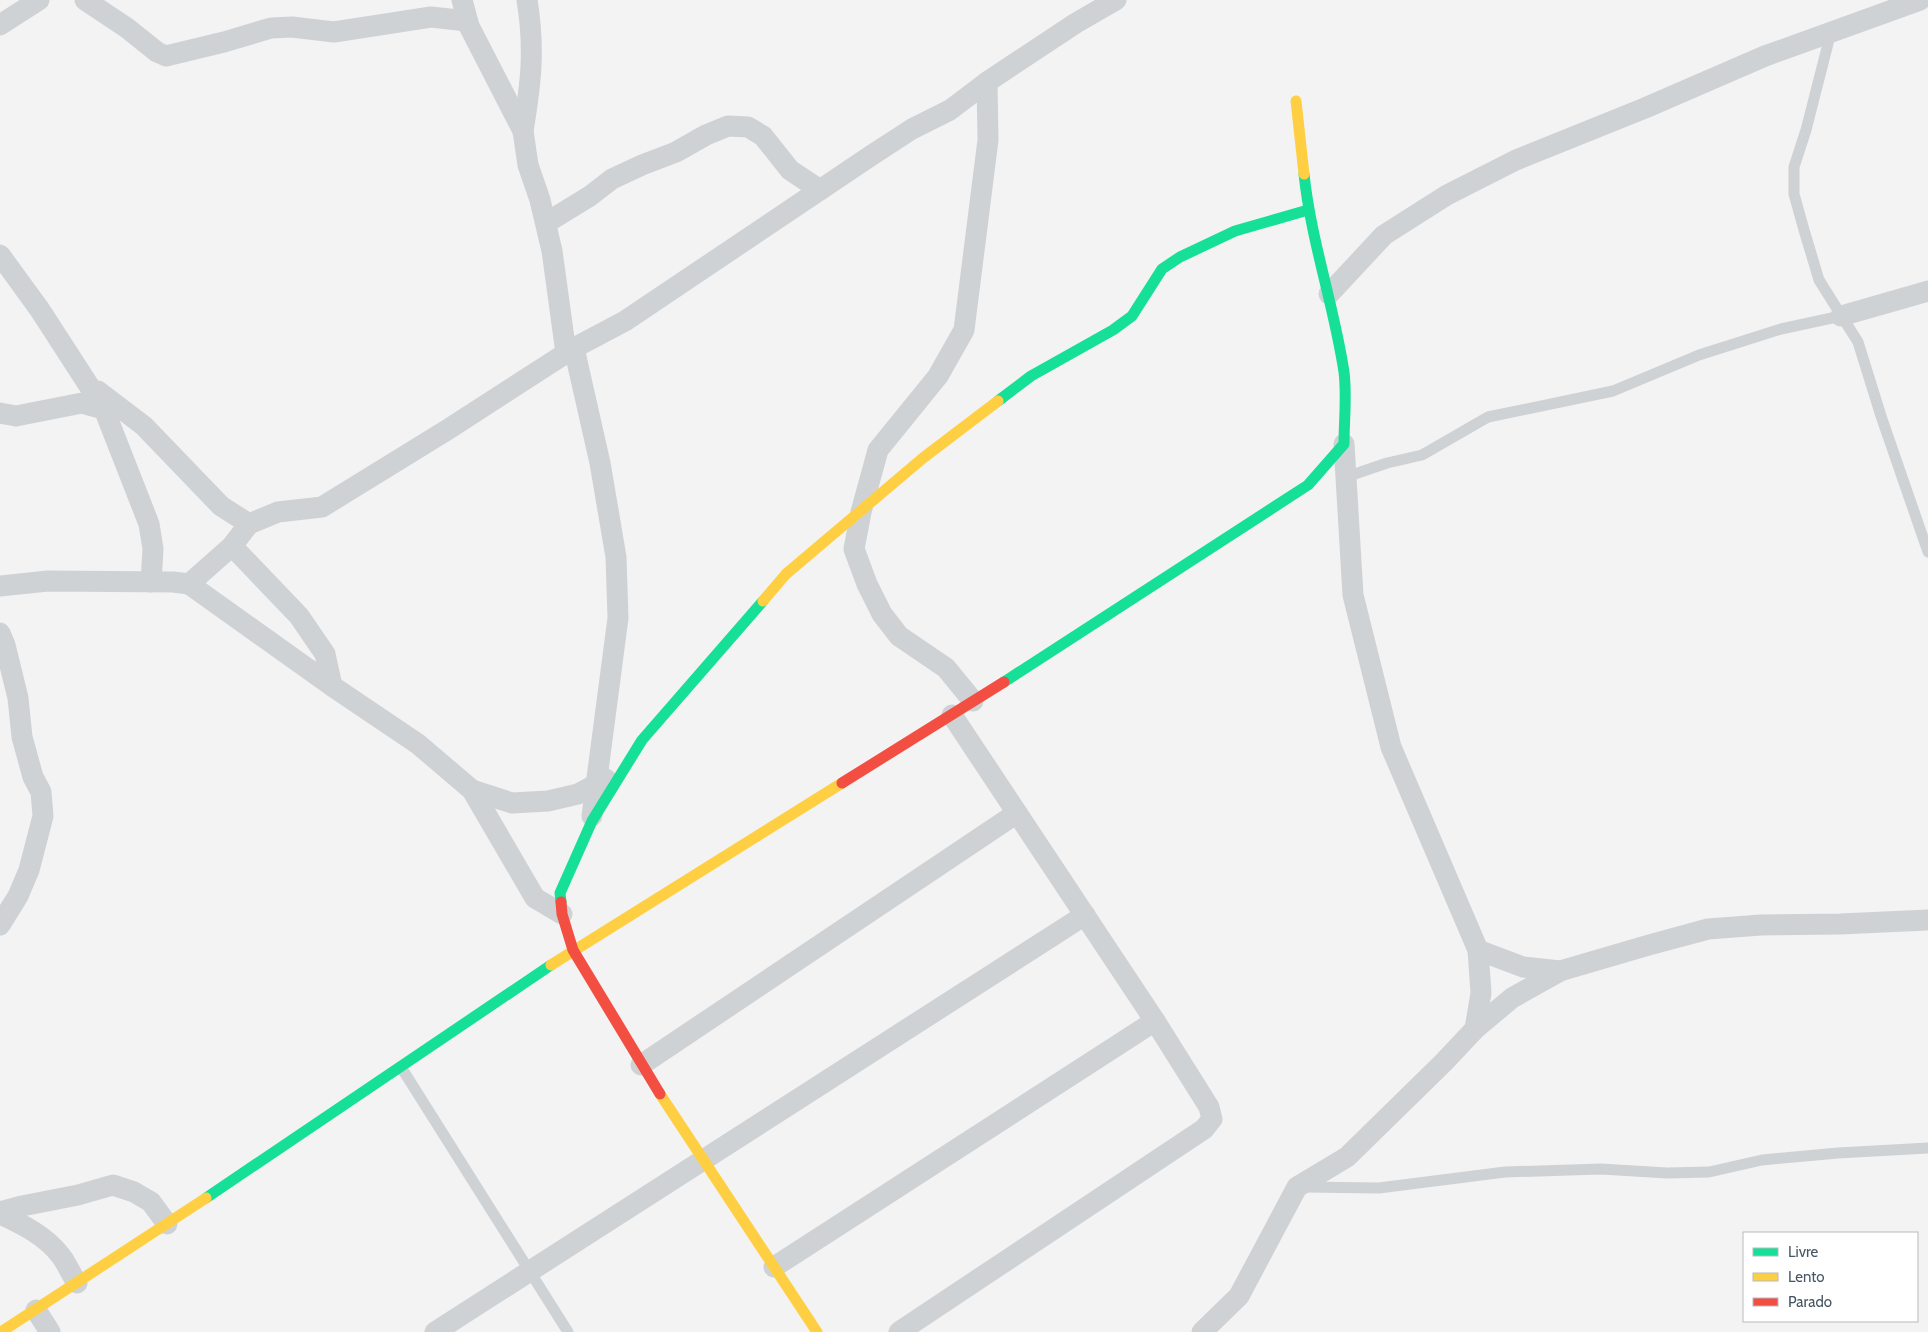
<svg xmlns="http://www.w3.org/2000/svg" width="1928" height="1332" font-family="Cabin,sans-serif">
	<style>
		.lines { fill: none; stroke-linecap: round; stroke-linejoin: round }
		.lane { stroke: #cfd2d4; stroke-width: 11 }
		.street { stroke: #cfd2d4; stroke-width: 21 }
		.fast { stroke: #16e098; stroke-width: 11 }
		.slow { stroke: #ffcf43; stroke-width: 11 }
		.jam { stroke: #f24e42; stroke-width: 11 }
	</style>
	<rect width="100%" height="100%" fill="#f4f3f3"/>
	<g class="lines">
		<!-- lane -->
		<g class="lane">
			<polyline points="1831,32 1806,130 1794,167 1794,194 1804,230 1819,280 1858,342 1881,416 1928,552"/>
			<polyline points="1346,477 1387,463 1422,455 1488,417 1613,391 1699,355 1781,329 1841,316"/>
			<polyline points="401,1067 568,1332"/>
			<polyline points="1304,1187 1379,1188 1505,1172 1601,1169 1667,1173 1709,1172 1762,1160 1838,1153 1928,1148"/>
		</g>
		<!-- street -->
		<g class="street">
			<polyline points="85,0 127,28 157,52 166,56 224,42 271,28 292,27 334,32 431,17 467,21"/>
			<polyline points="462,0 469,26 523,131 528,165 540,200 552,251 566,353"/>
			<polyline points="0,25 39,0"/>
			<path d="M523,131c8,-48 12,-82 4,-131"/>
			<polyline points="546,223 590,196 612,179 642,165 676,152 706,135 728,126 748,127 763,136 790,170 820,190"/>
			<polyline points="0,255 40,310 104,409 149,524 153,549 151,582"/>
			<polyline points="1329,294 1384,235 1447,195 1516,160 1645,108 1765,56 1920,0"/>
			<polyline points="1841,316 1928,291"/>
			<polyline points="574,348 600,463 616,557 618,618 592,816"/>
			<polyline points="98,391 144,426 221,506 249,524"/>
			<polyline points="0,413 16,416 82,403 104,409"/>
			<polyline points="1344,444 1353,595 1391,747 1478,950 1481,993 1475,1029"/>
			<polyline points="232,546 299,616 325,654 332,686"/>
			<polyline points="189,584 332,686 418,744 472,790 535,898 562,914"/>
			<polyline points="0,586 48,581 173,582 189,584 232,546 249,524 278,512 322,507 447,430 574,348 625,321 872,155 912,129 950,110 987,82 1076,23 1116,0"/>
			<polyline points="0,633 5,645 18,698 22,737 33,777 41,792 43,816 29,870 18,896 0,925"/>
			<polyline points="973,701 946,668 899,636 882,614 867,584 854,549 861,512 878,450 938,376 964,330 988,140 987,82"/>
			<polyline points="472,790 512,803 548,801 578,794 606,779"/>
			<polyline points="1478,950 1523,967 1560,971"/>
			<polyline points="641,1065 1017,813"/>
			<polyline points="0,1212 22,1206 78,1195 113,1185 134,1192 151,1202 167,1224"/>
			<path d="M0,1214c22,10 46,22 61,42 6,8 10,18 16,27"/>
			<polyline points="774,1267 1155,1021"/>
			<polyline points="36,1310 50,1332"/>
			<polyline points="435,1332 1085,915"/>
			<polyline points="899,1332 1204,1129 1212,1119 1209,1107 1155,1021 952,715"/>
			<polyline points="1202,1332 1239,1296 1297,1187 1347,1157 1444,1062 1475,1029 1512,998 1560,971 1649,945 1708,929 1761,925 1840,924 1928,920"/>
		</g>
		<!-- fast -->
		<g class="fast">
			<polyline points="998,401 1031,376 1113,330 1132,316 1162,269 1180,257 1235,231 1308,210"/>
			<path d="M1004,682l304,-197 36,-41c0,-23 3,-49 0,-72 -10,-67 -33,-131 -40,-198"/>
			<polyline points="561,902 560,893 592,821 642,740 763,601"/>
			<polyline points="206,1198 551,965"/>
		</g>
		<!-- slow -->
		<g class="slow">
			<polyline points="1296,101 1304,174"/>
			<polyline points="763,601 786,574 923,458 998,401"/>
			<polyline points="551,965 842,783"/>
			<polyline points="660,1094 817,1332"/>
			<polyline points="1,1332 206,1198"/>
		</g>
		<!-- jam -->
		<g class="jam">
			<polyline points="842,783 1004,682"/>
			<polyline points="561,902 562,914 573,950 660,1094"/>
		</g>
	</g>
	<!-- legend -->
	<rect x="1743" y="1232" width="175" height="90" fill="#ffffff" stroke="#b5bbc0"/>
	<rect x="1753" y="1248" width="25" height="8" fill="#16e098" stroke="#b5bbc0"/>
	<text x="1788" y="1257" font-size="15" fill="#475662">Livre</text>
	<rect x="1753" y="1273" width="25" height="8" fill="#ffcf43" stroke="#b5bbc0"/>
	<text x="1788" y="1282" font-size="15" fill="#475662">Lento</text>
	<rect x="1753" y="1298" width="25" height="8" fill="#f24e42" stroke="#b5bbc0"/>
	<text x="1788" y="1307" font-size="15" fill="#475662">Parado</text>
</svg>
